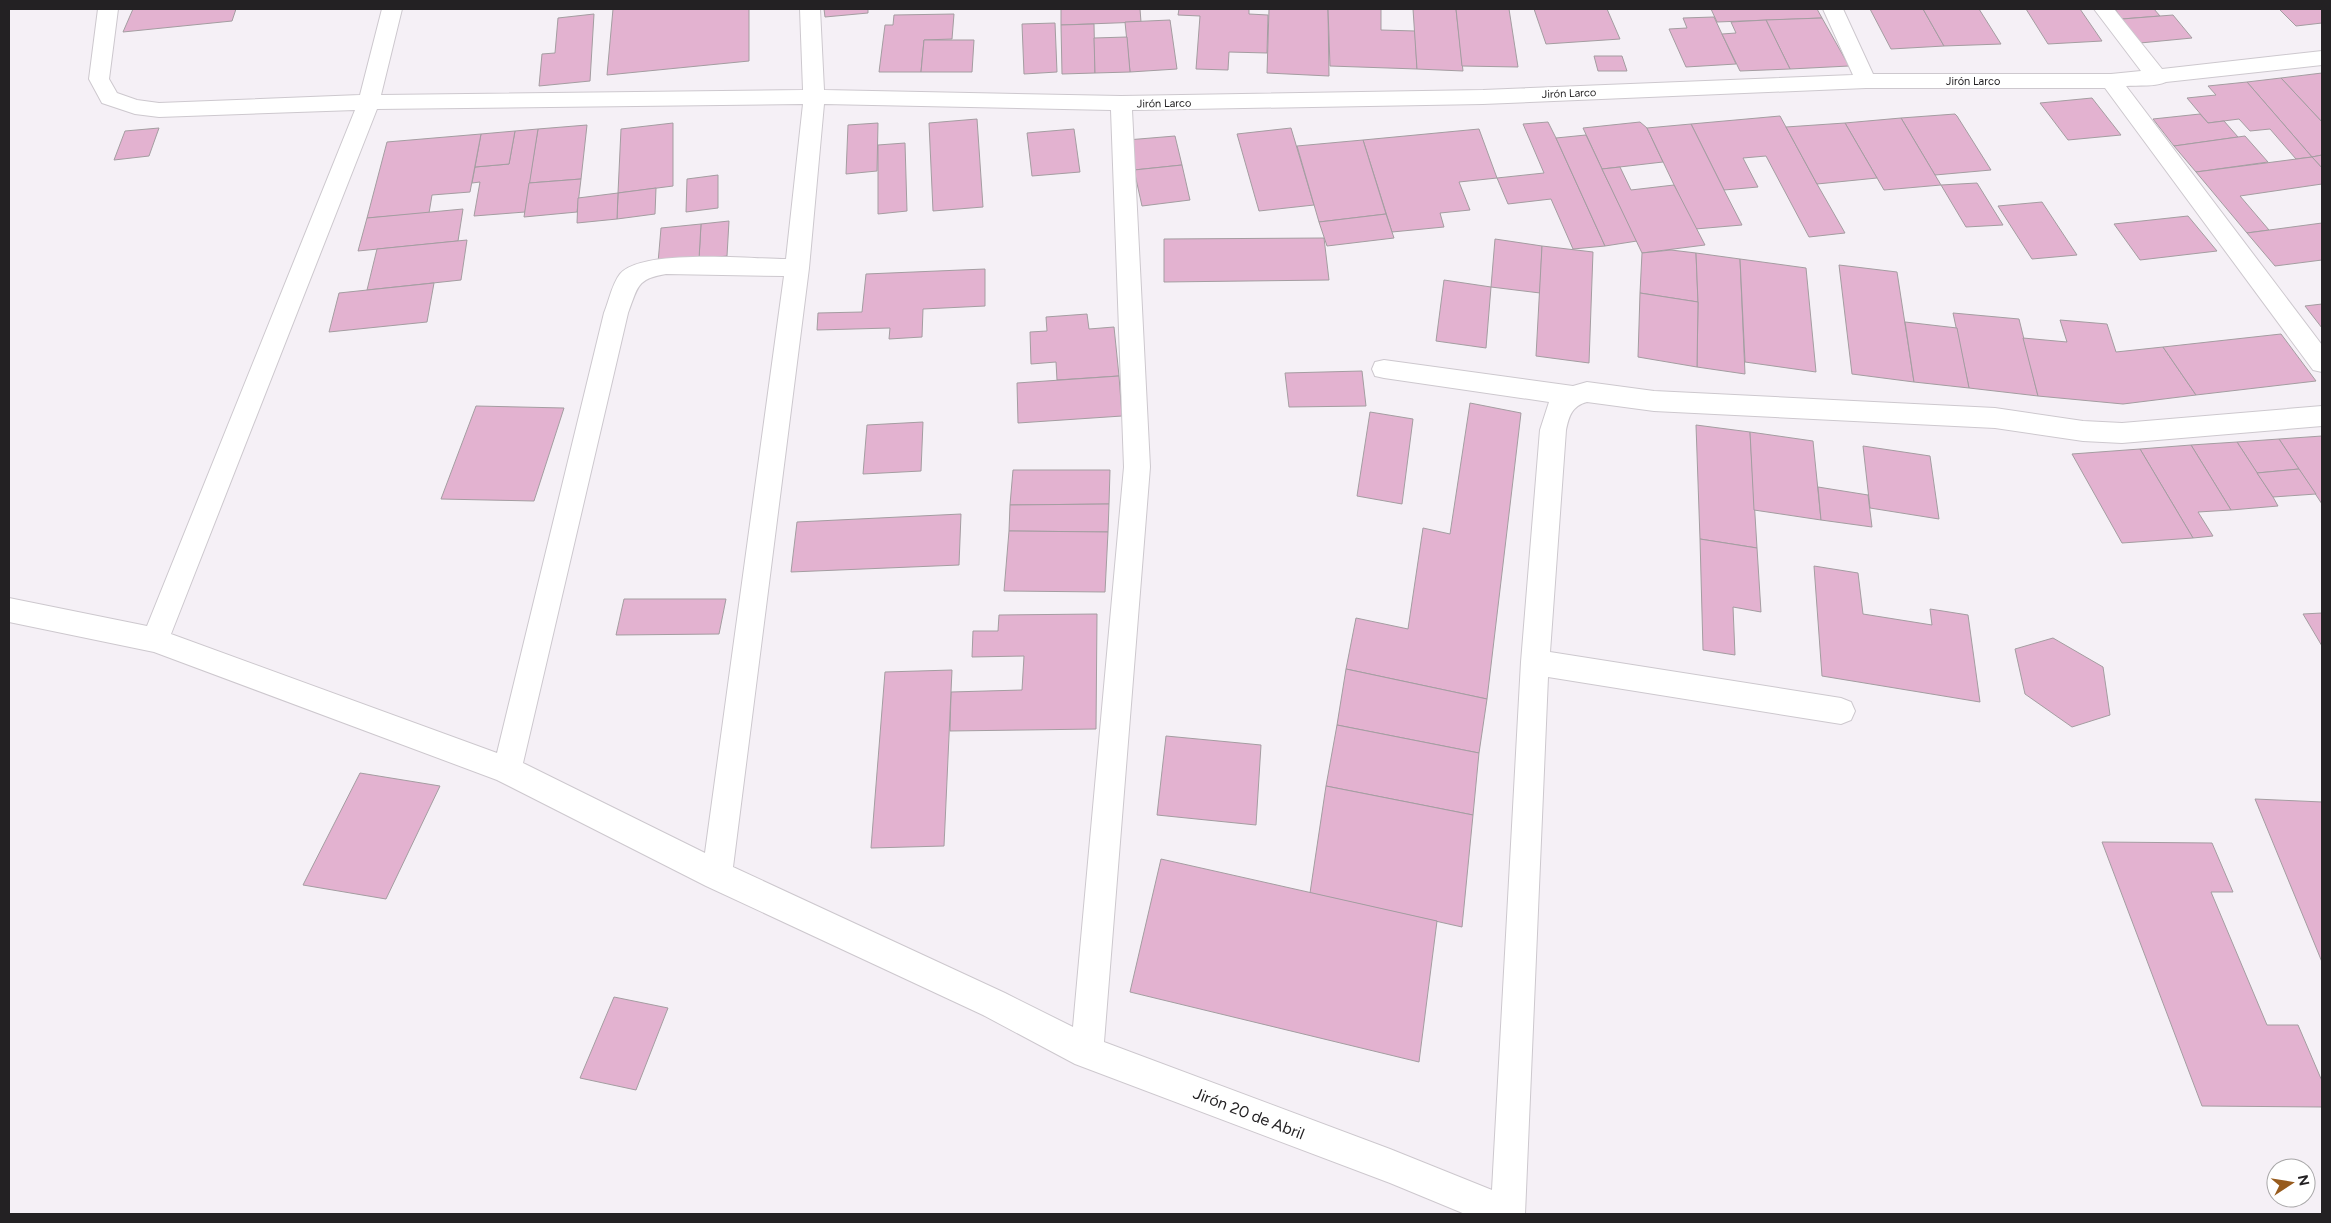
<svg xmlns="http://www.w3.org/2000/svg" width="2331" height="1223" font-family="Figtree,sans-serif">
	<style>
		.building { fill: #e3b2d0; stroke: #a49da1 }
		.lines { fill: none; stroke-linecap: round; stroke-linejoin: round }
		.street-casing { stroke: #cdc8ce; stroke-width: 2 }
		.street { fill: #fff; fill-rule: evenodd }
		.labels { text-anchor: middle; stroke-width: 5; stroke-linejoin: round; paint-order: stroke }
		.far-street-label { font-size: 11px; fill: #232123; stroke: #fff }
		.near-street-label { font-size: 16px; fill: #232123; stroke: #fff }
	</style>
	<rect width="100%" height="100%" fill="#f5f0f6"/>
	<!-- building -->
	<g class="building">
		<polygon points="133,9 236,9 232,21 123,32"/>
		<polygon points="613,9 749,9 749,61 607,75"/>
		<polygon points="824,9 868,9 868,13 825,17"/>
		<polygon points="1061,9 1140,9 1141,22 1061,25"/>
		<polygon points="1179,9 1249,9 1249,14 1268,15 1267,53 1229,52 1228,70 1196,69 1200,16 1178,15"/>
		<polygon points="1269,9 1328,9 1329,76 1267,73"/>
		<polygon points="1328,9 1381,9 1381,30 1415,31 1417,69 1330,66"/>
		<polygon points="1413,9 1456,9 1463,71 1417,69"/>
		<polygon points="1456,9 1509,9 1518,67 1462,66"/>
		<polygon points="1534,9 1607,9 1620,39 1546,44"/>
		<polygon points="1711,9 1817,9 1822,18 1717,22"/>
		<polygon points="1870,9 1923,9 1944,46 1891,49"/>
		<polygon points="1923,9 1979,9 2001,44 1944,46"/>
		<polygon points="2026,9 2080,9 2102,41 2048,44"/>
		<polygon points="2115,9 2154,9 2160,16 2122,19"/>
		<polygon points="2279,9 2322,9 2322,23 2296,26"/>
		<polygon points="594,14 590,81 539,86 542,54 555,53 558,18"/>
		<polygon points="954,14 952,39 924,40 921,72 879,72 885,25 893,25 894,15"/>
		<polygon points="2173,15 2192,38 2140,43 2122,19"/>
		<polygon points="1714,17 1736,64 1686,67 1669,29 1687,28 1683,18"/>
		<polygon points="1822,18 1849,66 1790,69 1766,20"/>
		<polygon points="1170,20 1177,69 1130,72 1125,22"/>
		<polygon points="1766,20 1790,69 1740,71 1722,34 1736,33 1731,22"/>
		<polygon points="1055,23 1057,72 1024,74 1022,24"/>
		<polygon points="1094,24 1095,73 1062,74 1061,25"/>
		<polygon points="1127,37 1130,72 1095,73 1094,38"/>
		<polygon points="924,40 974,40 972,72 921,72"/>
		<polygon points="1594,56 1622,56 1627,71 1598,71"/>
		<polygon points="2322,73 2322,122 2281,78"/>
		<polygon points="2281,78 2322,122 2322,155 2312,157 2247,82"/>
		<polygon points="2247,82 2312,157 2296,159 2270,129 2250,131 2239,119 2208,123 2187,98 2216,95 2208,86"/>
		<polygon points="2092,98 2121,135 2068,140 2040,103"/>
		<polygon points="1955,114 1957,116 1991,170 1935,175 1901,118"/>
		<polygon points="2200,114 2208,123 2224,121 2238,137 2174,146 2153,119"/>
		<polygon points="1780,116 1817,184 1845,233 1809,237 1766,156 1743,158 1758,187 1724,190 1691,124"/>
		<polygon points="1901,118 1935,175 1941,185 1884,190 1845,123"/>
		<polygon points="977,119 983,207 933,211 929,123"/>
		<polygon points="1548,122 1556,138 1605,246 1573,249 1551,199 1508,204 1497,178 1544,173 1523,124"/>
		<polygon points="1640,122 1647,128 1663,162 1602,169 1583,128"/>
		<polygon points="673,123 673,186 618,193 621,129"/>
		<polygon points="878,123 877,171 846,174 848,125"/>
		<polygon points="1845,123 1877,178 1817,184 1786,127"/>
		<polygon points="1691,124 1724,190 1742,225 1695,229 1647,128"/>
		<polygon points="587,125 581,179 529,183 538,129"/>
		<polygon points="159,128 149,156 114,160 125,131"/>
		<polygon points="1291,128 1314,205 1259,211 1237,134"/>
		<polygon points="538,129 525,212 474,216 480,182 472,183 475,167 509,164 515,131"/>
		<polygon points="1074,129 1080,172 1032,176 1027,133"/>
		<polygon points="1479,129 1497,178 1459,182 1470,210 1440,213 1444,227 1392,232 1363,140"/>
		<polygon points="515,131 509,164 475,167 481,134"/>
		<polygon points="481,134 470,192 432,195 429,213 367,218 387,142"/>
		<polygon points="1586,135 1602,169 1637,241 1605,246 1556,138"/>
		<polygon points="1175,136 1182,165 1134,170 1127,140"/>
		<polygon points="2245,136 2268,162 2196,172 2174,146"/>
		<polygon points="1363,140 1386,214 1319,222 1297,146"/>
		<polygon points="905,143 907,211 878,214 878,145"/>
		<polygon points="2322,155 2322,168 2312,157"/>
		<polygon points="2312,157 2322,168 2322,184 2240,196 2269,230 2247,233 2196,172"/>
		<polygon points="1182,165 1190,200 1142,206 1134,170"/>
		<polygon points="1620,167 1631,190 1674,185 1705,245 1642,253 1602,169"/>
		<polygon points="718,175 718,208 686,212 687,179"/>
		<polygon points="581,179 577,212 524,217 529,183"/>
		<polygon points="1977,183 2003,225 1966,227 1941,185"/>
		<polygon points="656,188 655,214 617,219 618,193"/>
		<polygon points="618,193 617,219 577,223 578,198"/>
		<polygon points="2042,202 2077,255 2032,259 1998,206"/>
		<polygon points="463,209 458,241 358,251 367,218"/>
		<polygon points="1386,214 1394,238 1327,246 1319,222"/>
		<polygon points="2188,216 2217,251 2140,260 2114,224"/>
		<polygon points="729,221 727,256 699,259 701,224"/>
		<polygon points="2322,223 2322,260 2275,266 2247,233"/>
		<polygon points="701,224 699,259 658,263 661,228"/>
		<polygon points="1324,238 1329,280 1164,282 1164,239"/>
		<polygon points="1495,239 1542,246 1540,293 1491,287"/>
		<polygon points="467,240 461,280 367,290 377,249"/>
		<polygon points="1542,246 1593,252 1589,363 1536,356"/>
		<polygon points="1671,250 1696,253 1698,302 1640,293 1642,253"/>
		<polygon points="1696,253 1740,259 1745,374 1697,367 1698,302"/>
		<polygon points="1740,259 1806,268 1816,372 1745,362"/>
		<polygon points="1839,265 1897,272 1914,382 1852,374"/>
		<polygon points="985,269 985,306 923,309 922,337 889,339 890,328 817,330 818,313 862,312 866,274"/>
		<polygon points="1444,280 1491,287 1486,348 1436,341"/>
		<polygon points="434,283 427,322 329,332 339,293"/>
		<polygon points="1640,293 1698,302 1697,367 1638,357"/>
		<polygon points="2322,304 2322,328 2305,306"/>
		<polygon points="1953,313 2019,319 2038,396 1969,388"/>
		<polygon points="1087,314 1089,329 1114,327 1119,376 1057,380 1056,362 1031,364 1030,332 1047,331 1046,317"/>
		<polygon points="2060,320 2107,324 2116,352 2163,347 2196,395 2123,404 2038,396 2023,338 2067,342"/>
		<polygon points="1905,322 1957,328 1969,388 1914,382"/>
		<polygon points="2281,334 2316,381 2196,395 2163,347"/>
		<polygon points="1362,371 1366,406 1289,407 1285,373"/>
		<polygon points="1119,376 1122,416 1018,423 1017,383"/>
		<polygon points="1470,403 1521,413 1487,699 1346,669 1356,618 1408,629 1423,528 1450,534"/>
		<polygon points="476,406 564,408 534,501 441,499"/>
		<polygon points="1370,412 1413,419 1402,504 1357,496"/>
		<polygon points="923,422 921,471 863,474 867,425"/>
		<polygon points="1696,425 1750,432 1757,548 1700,539"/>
		<polygon points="1750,432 1813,441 1821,520 1754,510"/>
		<polygon points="2322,436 2322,504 2279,439"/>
		<polygon points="2279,439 2299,469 2257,473 2237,442"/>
		<polygon points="2237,442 2273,497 2278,506 2231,510 2191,445"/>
		<polygon points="2191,445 2231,510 2198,512 2213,536 2193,538 2140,449"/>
		<polygon points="1863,446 1930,456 1939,519 1870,508"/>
		<polygon points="2140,449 2193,538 2122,543 2072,454"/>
		<polygon points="2299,469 2316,494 2273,497 2257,473"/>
		<polygon points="1013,470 1110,470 1109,504 1010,505"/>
		<polygon points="1818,487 1868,495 1872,527 1821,520"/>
		<polygon points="1109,504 1108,532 1009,531 1010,505"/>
		<polygon points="961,514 959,565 791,572 797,522"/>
		<polygon points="1009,531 1108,532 1105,592 1004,591"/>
		<polygon points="1700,539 1757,548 1761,612 1733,607 1735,655 1703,650"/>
		<polygon points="1814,566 1858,573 1863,614 1932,625 1930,609 1968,615 1980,702 1822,676"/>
		<polygon points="624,599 726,599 719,634 616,635"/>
		<polygon points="2322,613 2322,646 2303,614"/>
		<polygon points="1097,614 1096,729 950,731 951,692 1022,690 1024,656 972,657 973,631 998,631 999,615"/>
		<polygon points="2053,638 2103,667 2110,715 2072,727 2025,694 2015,649"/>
		<polygon points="1346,669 1487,699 1479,753 1337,725"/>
		<polygon points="952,670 944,846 871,848 885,672"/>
		<polygon points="1337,725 1479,753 1473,815 1326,786"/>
		<polygon points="1166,736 1261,745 1256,825 1157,815"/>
		<polygon points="360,773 440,786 386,899 303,885"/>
		<polygon points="1326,786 1473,815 1462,927 1310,893"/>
		<polygon points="2255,799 2322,802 2322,962"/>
		<polygon points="2102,842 2212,843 2233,892 2211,892 2267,1025 2298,1025 2322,1081 2322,1107 2202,1106"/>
		<polygon points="1161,859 1437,921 1419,1062 1130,992"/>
		<polygon points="614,997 668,1008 636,1090 580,1078"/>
	</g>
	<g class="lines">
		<!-- street casing -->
		<g class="street-casing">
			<path id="street" d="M98,9h20l-9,70 8,14 20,7 22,3 201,-8 22,-86h20l-21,86 422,-5 -3,-81h20l4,81 297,6 362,-6 370,-15 -30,-66h20l30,65h238l30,-3 -47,-62h20l48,60 160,-18v14l-156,17c-10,5 -28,3 -40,4l196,259v27l-9,-2 -208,-282h-239l-383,16 -351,6 18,357 -46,575 286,107 102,41 29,-528 19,-232 9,-28 -165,-24 -9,-2 -3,-7 3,-7 9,-2 189,26 14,-4 67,9 341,17 88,13 39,2 200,-17v20l-200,17 -39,-2 -88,-13 -341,-17 -67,-9c-15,4 -18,14 -21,28l-16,222 291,46 10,4 4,9 -4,9 -10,4 -293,-47 -23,537h-60l-75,-31 -315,-119 -92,-49 -277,-129 -209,-106 -343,-128 -145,-30v-24l138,28 208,-516 -196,7 -24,-3 -33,-11 -13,-24zM803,104l-17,155c-34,0 -145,-11 -166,15 -8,10 -11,27 -16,39l-107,440 -326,-119 206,-525zM824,104l287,6 13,357 -51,560 -68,-34 -272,-126 76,-599zM666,274l118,2 -79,577 -182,-90 105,-450c10,-26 8,-34 38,-39z"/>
		</g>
		<!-- street -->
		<use href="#street" class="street"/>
	</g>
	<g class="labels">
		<!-- far-street labels -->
		<g class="far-street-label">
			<text x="1973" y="85">Jirón Larco</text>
			<text transform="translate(1569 93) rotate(-2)" y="4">Jirón Larco</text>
			<text transform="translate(1164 103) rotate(-1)" y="4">Jirón Larco</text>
		</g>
		<!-- near-street labels -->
		<g class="near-street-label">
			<text transform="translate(1249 1113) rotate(21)" y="6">Jirón 20 de Abril</text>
		</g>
	</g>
	<!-- border -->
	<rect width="2331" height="1223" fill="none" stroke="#232123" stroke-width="20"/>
	<!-- north arrow -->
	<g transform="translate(2291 1183) rotate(78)"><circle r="24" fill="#ffffff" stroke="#a7a6a7"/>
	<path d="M0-4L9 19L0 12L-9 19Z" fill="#975b1d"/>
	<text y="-8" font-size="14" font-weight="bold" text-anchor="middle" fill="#232123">N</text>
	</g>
</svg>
